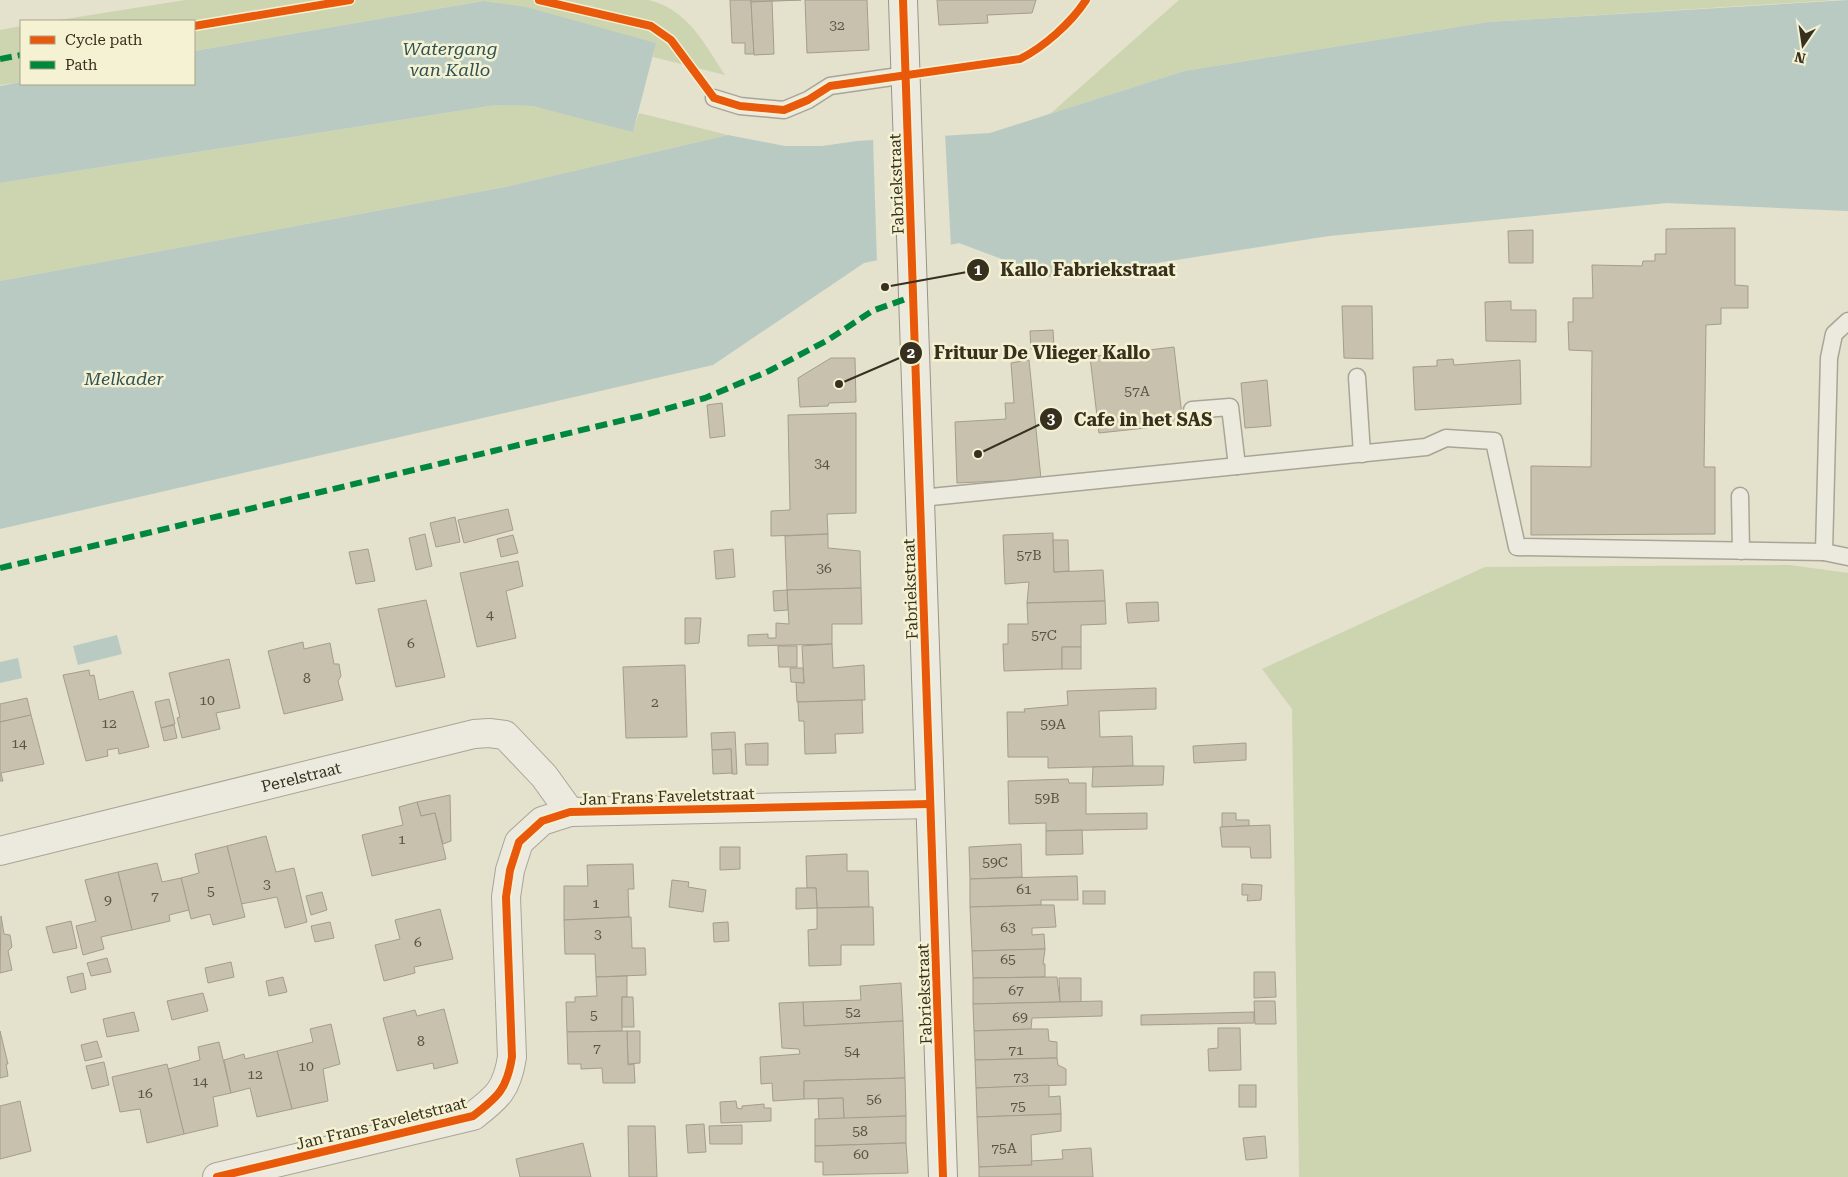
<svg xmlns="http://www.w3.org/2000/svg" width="1848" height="1177" font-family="'Roboto Serif',serif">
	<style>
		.green { fill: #cdd5b0 }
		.water { fill: #b9cac2 }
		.pier { fill: #e4e1cd }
		.building { fill: #c7c1ae; stroke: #a49d8c }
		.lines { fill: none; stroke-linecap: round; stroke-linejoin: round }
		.service-casing { stroke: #a9a596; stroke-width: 19 }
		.minor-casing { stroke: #a9a596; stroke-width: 30 }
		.secondary-casing { stroke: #999586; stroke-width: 30 }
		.service { stroke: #eceadf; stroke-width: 16 }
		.minor { stroke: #eceadf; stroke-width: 28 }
		.secondary { stroke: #eceadf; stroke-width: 28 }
		.quiet { stroke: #00873e; stroke-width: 6; stroke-dasharray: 12 6; stroke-linecap: butt }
		.cycleway-casing { stroke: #f5f2d3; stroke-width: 11 }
		.cycleway { stroke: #e8590c; stroke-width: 8 }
		.labels { text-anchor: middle; stroke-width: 5; stroke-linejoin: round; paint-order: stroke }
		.number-label { font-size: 14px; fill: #5b5442 }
		.street-label { font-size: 16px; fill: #37301e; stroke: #f5f2d3 }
		.water-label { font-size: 18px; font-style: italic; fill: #2e5157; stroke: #f5f2d3 }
		.leader { fill: none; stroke: #37301e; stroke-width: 2 }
		.callout-dot { fill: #37301e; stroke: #f5f2d3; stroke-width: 2 }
		.mark-label { font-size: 15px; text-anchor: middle; font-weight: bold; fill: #fff }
		.callout-label { font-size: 18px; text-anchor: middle; font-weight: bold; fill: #37301e; stroke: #f5f2d3; stroke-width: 5; stroke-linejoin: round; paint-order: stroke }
	</style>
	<rect width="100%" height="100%" fill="#e4e1cd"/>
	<!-- green -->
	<g class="green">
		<path d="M185,0h464c39,10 55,43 76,75l-72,-18 2,-14 -129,-35 -43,-7 -289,50v-30h-141z"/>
		<polygon points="1179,0 1837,0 1488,22 1184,71 1050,114"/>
		<polygon points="21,26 21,82 0,85 0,30"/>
		<polygon points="496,105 532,106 633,131 639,113 728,135 505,187 0,281 0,183"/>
		<polygon points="1790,565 1848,573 1848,1177 1299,1177 1292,709 1262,669 1485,567"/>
	</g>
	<!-- water -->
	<g class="water">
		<polygon points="1848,0 1848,211 1667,203 1329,236 1055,279 959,243 864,263 713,365 0,529 0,281 505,187 728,135 785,146 822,146 857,141 990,133 1184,71 1488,22"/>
		<polygon points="483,1 526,7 656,43 633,132 532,106 496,105 0,183 0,86 21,82 21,84 194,84 194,51"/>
		<polygon points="117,635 122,654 78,665 73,646"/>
		<polygon points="18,658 22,678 0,683 0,662"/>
	</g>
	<!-- pier -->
	<polygon class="pier" points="945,133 951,247 877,263 873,138"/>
	<!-- building -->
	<g class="building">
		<polygon points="730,0 751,0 754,54 745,54 745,43 732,43"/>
		<polygon points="751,0 801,0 751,2"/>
		<polygon points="805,0 867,0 869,50 807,53"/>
		<polygon points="937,0 1036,0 1032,13 987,15 988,23 939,25"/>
		<polygon points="772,1 774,54 754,55 751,2"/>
		<polygon points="1735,228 1735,285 1748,286 1748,308 1721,308 1721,324 1706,325 1704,467 1715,467 1715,534 1531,535 1531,466 1591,467 1592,351 1569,350 1568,322 1573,322 1573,298 1593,298 1592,265 1642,266 1643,261 1655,261 1655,254 1666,254 1666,229"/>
		<polygon points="1533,230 1533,263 1509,263 1508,231"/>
		<polygon points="1511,301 1511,310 1536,310 1536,342 1486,341 1485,302"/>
		<polygon points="1342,306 1372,306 1373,359 1344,358"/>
		<polygon points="1053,330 1054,347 1031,349 1030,331"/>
		<polygon points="1174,347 1183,424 1099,433 1090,357"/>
		<polygon points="831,358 855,358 856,402 829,403 828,406 800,407 798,378"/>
		<polygon points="1453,359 1454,365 1520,360 1521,404 1415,410 1413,367 1437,366 1437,360"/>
		<polygon points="1029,360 1041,479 957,483 955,422 1006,419 1005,403 1014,403 1011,363"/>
		<polygon points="1267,380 1271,426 1245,428 1241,383"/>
		<polygon points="722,403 725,436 710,438 707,405"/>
		<polygon points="856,413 856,513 827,514 828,534 771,536 771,511 790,510 788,415"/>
		<polygon points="508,509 513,530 464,543 458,520"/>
		<polygon points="455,517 460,542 436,547 430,523"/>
		<polygon points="1053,533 1054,572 1103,570 1105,601 1027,603 1029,582 1005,584 1003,535"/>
		<polygon points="425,534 432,566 416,570 409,538"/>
		<polygon points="828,534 828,548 860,551 861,588 787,590 785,536"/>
		<polygon points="513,535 518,553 501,557 497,539"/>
		<polygon points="1053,540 1068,540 1069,571 1054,572"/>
		<polygon points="368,549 375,581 356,584 349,552"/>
		<polygon points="733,549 735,577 716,579 714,551"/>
		<polygon points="518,561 523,586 506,591 516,638 477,647 460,573"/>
		<polygon points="861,588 862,624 832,624 832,644 748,646 748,635 768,634 768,638 776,638 776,623 789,624 787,590"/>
		<polygon points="787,590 788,610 774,611 773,591"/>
		<polygon points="426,600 445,677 396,687 378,609"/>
		<polygon points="1105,601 1106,624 1081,625 1081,647 1062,647 1062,669 1004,671 1003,644 1008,644 1008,624 1028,624 1027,603"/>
		<polygon points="1158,602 1159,621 1128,623 1126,603"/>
		<polygon points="685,618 701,618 699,643 685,644"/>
		<polygon points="303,642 304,649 330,643 334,664 339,664 341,676 338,681 343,700 284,714 268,651"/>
		<polygon points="832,644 833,668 864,665 865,700 797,702 796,682 804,683 802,646"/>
		<polygon points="778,646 797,646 797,667 779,667"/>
		<rect x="1062" y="647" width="19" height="22"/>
		<polygon points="229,659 240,708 216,713 220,729 182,738 177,718 180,717 169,673"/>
		<polygon points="685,665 687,737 626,738 623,667"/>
		<polygon points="790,668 803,668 804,683 791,682"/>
		<polygon points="89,670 90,676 94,675 99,700 133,691 149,747 119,754 118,748 107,750 108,756 86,761 63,675"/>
		<polygon points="1156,688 1156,709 1099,711 1100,737 1132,736 1133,766 1048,768 1048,757 1008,757 1007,712 1025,712 1024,709 1068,705 1067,691"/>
		<polygon points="27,698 31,715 0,722 0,704"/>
		<polygon points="169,699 175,724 161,728 155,702"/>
		<polygon points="862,700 863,733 835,734 836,753 805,754 804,721 799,721 798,702"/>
		<polygon points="31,715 44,764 1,773 3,781 0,781 0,722"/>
		<polygon points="174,725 177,738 164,741 161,728"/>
		<polygon points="735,732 737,774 732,774 731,749 712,750 711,733"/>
		<polygon points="768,743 768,765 746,765 745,744"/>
		<polygon points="1246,743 1246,760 1194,763 1193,746"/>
		<polygon points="731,749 732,773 713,774 712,750"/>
		<polygon points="1131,766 1164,766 1163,785 1092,787 1093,767"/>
		<polygon points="1068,779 1069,783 1086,783 1086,814 1147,813 1147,829 1046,831 1046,823 1009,824 1008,781"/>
		<polygon points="450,795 451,841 443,844 435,813 421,816 417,802"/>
		<polygon points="417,802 421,816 435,813 446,859 372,876 362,835 403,825 399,807"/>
		<polygon points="1222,813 1236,813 1236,820 1249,820 1249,826 1222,827"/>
		<polygon points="1270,825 1271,858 1251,858 1250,847 1222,847 1220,827"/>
		<polygon points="1082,830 1083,854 1046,855 1046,831"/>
		<polygon points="266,836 276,872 294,868 307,922 285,928 277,897 241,904 227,846"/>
		<polygon points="1021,844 1022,877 970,879 969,847"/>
		<polygon points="227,846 245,917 213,925 210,914 191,919 181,878 199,873 195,854"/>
		<polygon points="720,847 740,847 740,869 720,870"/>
		<polygon points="847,854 847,871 868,871 869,907 817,908 816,888 807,888 806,856"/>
		<polygon points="157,863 162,882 181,878 189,910 169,915 170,921 132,930 118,872"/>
		<polygon points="633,864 634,889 628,889 629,917 564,920 564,886 588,886 587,865"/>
		<polygon points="118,872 132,930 101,937 104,949 83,955 76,926 96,921 85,880"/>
		<polygon points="1077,876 1078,900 1041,900 1041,905 970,907 970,879"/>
		<polygon points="672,880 689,882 688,887 706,890 703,912 669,907"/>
		<polygon points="1242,884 1262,885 1261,900 1247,901 1248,895 1242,895"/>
		<polygon points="796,888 816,888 817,908 796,909"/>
		<rect x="1083" y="891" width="22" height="13"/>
		<polygon points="322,892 327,910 311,915 306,896"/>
		<polygon points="1041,905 1054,905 1056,927 1032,928 1032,935 1044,934 1045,949 972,951 970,907"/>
		<polygon points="869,907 873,907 874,945 841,945 841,965 809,966 808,930 817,929 817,908"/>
		<polygon points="440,909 453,959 414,967 415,973 384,981 375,945 400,939 395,920"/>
		<polygon points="1,916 4,934 10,935 12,947 8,951 12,970 0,973"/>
		<polygon points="631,917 632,948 645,948 646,975 596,977 595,954 565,954 564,920"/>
		<polygon points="71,921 77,948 53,953 46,927"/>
		<polygon points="330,922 334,938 315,942 311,926"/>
		<polygon points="728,922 729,941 714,942 713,923"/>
		<polygon points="1045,949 1043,964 1045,964 1045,977 973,978 972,951"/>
		<polygon points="107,958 111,972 91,976 87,963"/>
		<polygon points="231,962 234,977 208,983 205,968"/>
		<polygon points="1254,972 1275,972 1276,997 1254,998"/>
		<polygon points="83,973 86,989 71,993 67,977"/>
		<polygon points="627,976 627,997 622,997 622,1031 567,1032 566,1002 575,1002 575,997 597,996 596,977"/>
		<polygon points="283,977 287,992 269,996 266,981"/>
		<polygon points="1057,977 1060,1002 973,1004 973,978"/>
		<polygon points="1059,978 1081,978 1081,1002 1060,1002"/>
		<polygon points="901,983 903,1021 804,1026 803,1002 861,1000 860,986"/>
		<polygon points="203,993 208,1011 172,1020 167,1001"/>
		<polygon points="622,997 633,997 634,1027 622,1027"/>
		<polygon points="1102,1001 1102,1016 1032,1018 1031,1029 974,1031 973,1004"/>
		<polygon points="1254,1001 1275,1001 1276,1024 1255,1024"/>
		<polygon points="803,1002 804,1026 903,1021 905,1078 804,1081 804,1099 773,1101 772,1083 761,1084 760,1057 800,1054 799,1049 782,1048 779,1003"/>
		<polygon points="444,1009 458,1063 434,1069 433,1063 397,1071 383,1018 415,1010 417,1016"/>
		<polygon points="134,1012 139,1031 107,1037 103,1019"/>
		<polygon points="1254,1012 1254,1023 1141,1025 1141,1015"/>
		<polygon points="331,1024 340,1064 323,1069 328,1101 292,1109 277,1051 313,1042 310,1029"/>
		<polygon points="1218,1028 1240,1028 1241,1070 1209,1071 1208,1049 1218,1048"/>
		<polygon points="1031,1029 1048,1029 1049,1041 1057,1042 1057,1058 975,1060 974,1031"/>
		<polygon points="0,1031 8,1064 6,1064 8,1076 0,1078"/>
		<polygon points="627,1031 640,1031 640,1063 628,1064"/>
		<polygon points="627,1031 628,1065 634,1064 635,1083 603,1083 602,1068 581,1069 581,1064 568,1064 567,1032"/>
		<polygon points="97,1041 102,1057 85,1061 81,1045"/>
		<polygon points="219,1042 231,1093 213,1097 218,1126 184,1134 168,1069 200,1060 198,1047"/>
		<polygon points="277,1051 292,1109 257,1117 250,1088 231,1093 224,1060 244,1054 245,1059"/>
		<polygon points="1057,1058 1058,1065 1066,1069 1066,1085 976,1088 975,1060"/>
		<polygon points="104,1062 109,1085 92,1089 86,1066"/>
		<polygon points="167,1064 184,1134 147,1143 140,1109 120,1112 112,1077"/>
		<polygon points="905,1078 906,1116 844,1119 843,1098 804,1099 804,1081"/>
		<polygon points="1049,1085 1049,1097 1060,1096 1061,1114 977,1117 976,1088"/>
		<rect x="1239" y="1085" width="17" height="22"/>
		<polygon points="843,1098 844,1119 819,1120 818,1099"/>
		<polygon points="20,1101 31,1151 0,1159 0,1106"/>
		<polygon points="736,1101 737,1108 742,1109 742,1106 764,1104 764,1108 771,1108 771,1121 721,1123 720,1102"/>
		<polygon points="1061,1114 1061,1131 1031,1135 1032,1165 979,1167 977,1117"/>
		<polygon points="906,1116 906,1143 815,1146 815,1119"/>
		<polygon points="704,1124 706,1152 688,1153 686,1125"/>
		<polygon points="742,1125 742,1144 710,1144 709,1126"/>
		<polygon points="628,1126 655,1126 657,1177 629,1177"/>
		<polygon points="1265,1136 1267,1158 1246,1160 1243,1138"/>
		<polygon points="583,1143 591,1177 520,1177 516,1159"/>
		<polygon points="906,1143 908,1173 823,1175 823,1162 815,1162 815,1146"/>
		<polygon points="1091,1148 1093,1177 979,1177 979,1167 1032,1165 1031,1161 1063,1159 1062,1150"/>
	</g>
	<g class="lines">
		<!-- service casing -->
		<g class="service-casing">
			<g id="service">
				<polyline points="714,98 740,106 784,110 808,100 830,86 906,75"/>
				<polyline points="1357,377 1362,454"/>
				<polyline points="1192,410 1230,407 1237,466"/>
				<polyline points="1740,496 1741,551"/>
				<polyline points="921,498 1426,447 1446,438 1494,441 1517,547 1824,552 1848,557"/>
				<polyline points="1824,552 1829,358 1834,334 1848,321"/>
			</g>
		</g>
		<!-- minor casing -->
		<g class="minor-casing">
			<g id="minor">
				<path id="s1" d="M0,851l474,-117 15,-1 16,2 39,41 26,36"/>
				<path d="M217,1177l256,-61c25,-19 34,-27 39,-59l-6,-160 4,-27 9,-28 23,-21 28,-9 360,-8"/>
			</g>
		</g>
		<!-- secondary casing -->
		<g class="secondary-casing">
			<polyline id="secondary" points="903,0 943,1177"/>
		</g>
		<!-- service -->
		<use href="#service" class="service"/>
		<!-- minor -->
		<use href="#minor" class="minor"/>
		<!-- secondary -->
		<use href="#secondary" class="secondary"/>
		<!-- quiet -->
		<g class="quiet">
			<polyline points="0,59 21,55"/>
			<polyline points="0,568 641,416 705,398 769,371 828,340 872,311 914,296"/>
		</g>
		<!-- cycleway casing -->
		<g class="cycleway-casing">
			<g id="cycleway">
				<path d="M539,0l112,26 20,14 43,58 26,8 44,4 24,-10 22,-14 190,-27c24,-12 51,-36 66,-59"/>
				<polyline points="903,0 943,1177"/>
				<polyline points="194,26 350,0"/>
				<path d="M217,1177l256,-61c25,-19 34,-27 39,-59l-6,-160 4,-27 9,-28 23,-21 28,-9 360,-8"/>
			</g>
		</g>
		<!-- cycleway -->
		<use href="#cycleway" class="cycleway"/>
	</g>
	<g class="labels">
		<!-- number labels -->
		<g class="number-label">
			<text x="837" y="30">32</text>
			<text x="1137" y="396">57A</text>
			<text x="822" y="468">34</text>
			<text x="1029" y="560">57B</text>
			<text x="824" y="573">36</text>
			<text x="490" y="619">4</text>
			<text x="1044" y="640">57C</text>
			<text x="411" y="648">6</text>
			<text x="307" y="683">8</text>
			<text x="207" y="705">10</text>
			<text x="655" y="707">2</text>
			<text x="109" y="728">12</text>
			<text x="1053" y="729">59A</text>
			<text x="19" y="748">14</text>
			<text x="1047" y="803">59B</text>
			<text x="402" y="844">1</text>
			<text x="995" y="867">59C</text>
			<text x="267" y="889">3</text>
			<text x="1024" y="894">61</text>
			<text x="211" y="896">5</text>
			<text x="155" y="901">7</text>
			<text x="108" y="905">9</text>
			<text x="596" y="908">1</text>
			<text x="1008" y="932">63</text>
			<text x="598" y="939">3</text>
			<text x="418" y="947">6</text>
			<text x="1008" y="964">65</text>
			<text x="1016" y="995">67</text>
			<text x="853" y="1017">52</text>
			<text x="594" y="1020">5</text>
			<text x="1020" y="1022">69</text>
			<text x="421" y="1046">8</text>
			<text x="597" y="1053">7</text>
			<text x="1016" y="1055">71</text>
			<text x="852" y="1056">54</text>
			<text x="306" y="1071">10</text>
			<text x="255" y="1079">12</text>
			<text x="1021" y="1082">73</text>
			<text x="200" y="1086">14</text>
			<text x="145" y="1098">16</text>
			<text x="874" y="1104">56</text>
			<text x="1018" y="1111">75</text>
			<text x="860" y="1136">58</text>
			<text x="1004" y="1153">75A</text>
			<text x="861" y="1159">60</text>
		</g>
		<!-- street labels -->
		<g class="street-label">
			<text transform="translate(896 184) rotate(-92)" y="6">Fabriekstraat</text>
			<text transform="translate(910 589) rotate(-92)" y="6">Fabriekstraat</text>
			<text dy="6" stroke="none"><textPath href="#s1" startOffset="310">Perelstraat</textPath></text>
			<text transform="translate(667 796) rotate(-2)" y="6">Jan Frans Faveletstraat</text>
			<text transform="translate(924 994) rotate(-92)" y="6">Fabriekstraat</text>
			<text transform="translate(381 1123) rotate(-14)" y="6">Jan Frans Faveletstraat</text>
		</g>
		<!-- water labels -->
		<g class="water-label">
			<text x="450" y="55">Watergang<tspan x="450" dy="21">van Kallo</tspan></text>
			<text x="124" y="385">Melkader</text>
		</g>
	</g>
	<!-- callouts -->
	<path class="leader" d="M885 287L978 270M839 384L911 353M978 454L1051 419"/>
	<g class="callout-dot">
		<circle cx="885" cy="287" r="5"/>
		<circle cx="839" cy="384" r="5"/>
		<circle cx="978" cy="454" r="5"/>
		<circle cx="978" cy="270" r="12"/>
		<circle cx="911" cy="353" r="12"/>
		<circle cx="1051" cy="419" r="12"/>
	</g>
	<g class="mark-label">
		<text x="978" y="275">1</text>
		<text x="911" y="358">2</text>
		<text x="1051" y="424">3</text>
	</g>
	<g class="callout-label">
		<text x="1088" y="276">Kallo Fabriekstraat</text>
		<text x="1042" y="359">Frituur De Vlieger Kallo</text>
		<text x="1143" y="426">Cafe in het SAS</text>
	</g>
	<!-- legend -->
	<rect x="20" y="20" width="175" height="65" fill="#f5f2d3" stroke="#a9a48b"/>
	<rect x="30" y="36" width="25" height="8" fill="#e8590c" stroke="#a9a48b"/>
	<text x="65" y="45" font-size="15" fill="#37301e">Cycle path</text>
	<rect x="30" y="61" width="25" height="8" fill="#00873e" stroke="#a9a48b"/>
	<text x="65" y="70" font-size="15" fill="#37301e">Path</text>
	<!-- north arrow -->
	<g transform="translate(1803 45) rotate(193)" stroke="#f5f2d3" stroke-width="4" paint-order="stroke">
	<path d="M0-4L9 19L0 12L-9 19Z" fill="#37301e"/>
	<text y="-8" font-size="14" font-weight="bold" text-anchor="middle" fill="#37301e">N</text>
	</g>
</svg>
